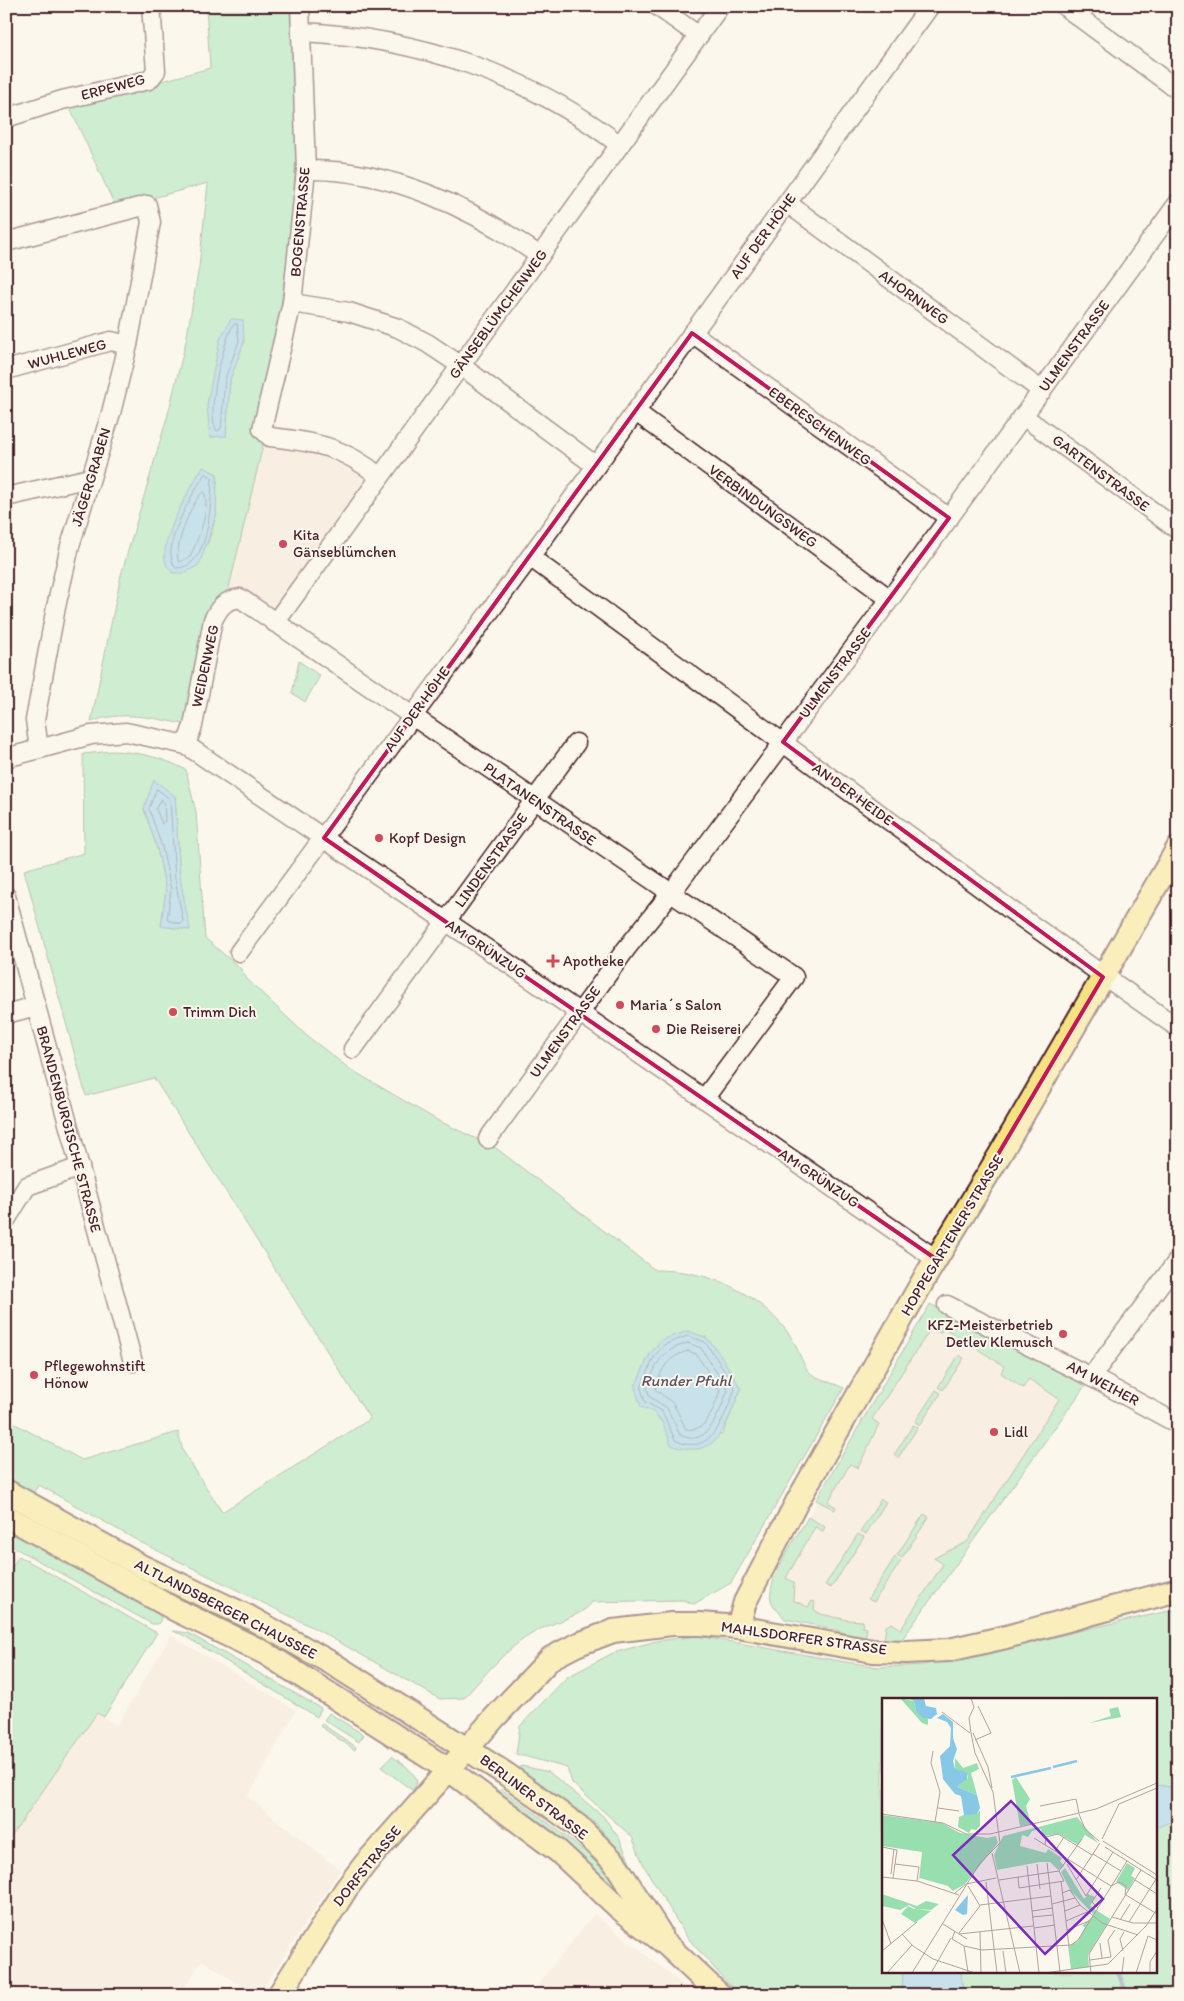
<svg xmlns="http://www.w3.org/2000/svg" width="1184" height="2001" font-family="Itim,sans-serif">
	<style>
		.built { fill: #f6e3d4 }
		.green { fill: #97dfaf; stroke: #707f6d; fill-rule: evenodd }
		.water { fill: #87c8e7; stroke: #6f849c }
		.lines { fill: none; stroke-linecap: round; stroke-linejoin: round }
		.shore { stroke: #626376; stroke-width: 1 }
		.stream { stroke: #6f849c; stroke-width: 4.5 }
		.minor-casing { stroke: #4a1f2b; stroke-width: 21 }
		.major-casing { stroke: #4a1f2b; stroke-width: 26 }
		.minor { stroke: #fbf7ec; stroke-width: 18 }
		.major { stroke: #f7e281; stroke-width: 22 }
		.marked { fill: none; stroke: #c2185b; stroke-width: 4; stroke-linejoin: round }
		.poi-dot { fill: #d1495b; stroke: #fbf7ec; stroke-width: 2 }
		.labels { text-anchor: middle; stroke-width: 4; stroke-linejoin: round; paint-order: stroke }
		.street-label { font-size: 15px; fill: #4a1f2b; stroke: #fbf7ec }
		.poi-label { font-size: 15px; fill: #4a1f2b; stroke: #fbf7ec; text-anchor: start }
		.water-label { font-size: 16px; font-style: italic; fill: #5c5263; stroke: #fbf7ec }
		.inset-river { fill: none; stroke: #87c8e7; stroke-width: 2.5 }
		.inset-road { fill: none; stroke: #b4a19f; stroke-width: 1 }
		.view { fill: #7b2cbf; fill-opacity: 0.15; stroke: #7b2cbf; stroke-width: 2.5 }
		.inset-edge { fill: none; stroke: #4a1f2b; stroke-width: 2.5 }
	</style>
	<rect width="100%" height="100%" fill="#fbf7ec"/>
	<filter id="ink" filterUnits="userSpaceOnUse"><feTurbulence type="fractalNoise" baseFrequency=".02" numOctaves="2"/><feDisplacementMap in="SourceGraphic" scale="10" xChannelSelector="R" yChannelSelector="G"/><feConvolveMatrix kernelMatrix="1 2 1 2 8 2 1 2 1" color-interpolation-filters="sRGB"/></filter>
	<g filter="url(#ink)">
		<!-- built -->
		<g class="built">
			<polygon points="264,441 271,445 309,450 340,460 364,474 365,478 365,483 277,608 273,609 227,596"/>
			<polygon points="930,1304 1088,1382 900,1642 855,1637 828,1628 785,1619 772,1603 770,1594 781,1563"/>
			<polygon points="6,1549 19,1556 6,1577"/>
			<polygon points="171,1635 296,1710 248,1797 340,1870 259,1995 255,1995 202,1960 180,1995 6,1995 6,1844 97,1713 117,1725"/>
			<polygon points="594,1914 654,1961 696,1995 549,1995 537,1985"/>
		</g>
		<!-- green -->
		<g class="green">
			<path d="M206,6h86l5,132 -5,84 -12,91 -11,55 -5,73 -36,151 -11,5 -9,16 -25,111c-31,-6 -62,-14 -92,-2l30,-147 47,-161 18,-73 13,-74 9,-84 -92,25 -47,-102 141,-38zM244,342l-14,38 -4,56 -16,1v-13zM203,467l14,7 -1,42 -8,27 -42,20c0,-35 19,-66 37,-96z"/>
			<polygon points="299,661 320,676 305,702 292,693"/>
			<path d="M112,751c26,1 51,6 74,19l10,42 9,126 36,31 6,10 60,57 43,33 87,51 59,28 159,122c53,0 102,21 134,64 7,9 14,32 20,38 6,6 27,12 35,16l-113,195 -37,21 -11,-4 -91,2c-8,14 -42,21 -57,30 -29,16 -49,42 -71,66l-24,1 -128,-72 -172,-85 -101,-57 -7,9 -26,-14v-61l76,41 96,-28 5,19 39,61 148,-93 -216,-341 -68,18 -62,-226 60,-17 -1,-99zM175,796l5,82 9,52 -28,-4 5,-36 -9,-42 -13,-39zM707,1338l14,18 20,33 -19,46 -59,-11 -28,-37 15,-33z"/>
			<polygon points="930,1304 1088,1382 900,1642 884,1641 886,1626 892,1623 901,1629 943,1564 934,1558 967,1542 1059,1399 1029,1379 1023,1388 1001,1373 1004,1366 944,1328 940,1333 931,1328 872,1419 879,1424 858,1468 850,1464 828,1502 836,1507 835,1510 816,1500"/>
			<polygon points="959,1355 964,1358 943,1390 938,1387"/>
			<polygon points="936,1390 941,1393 920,1425 915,1422"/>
			<polygon points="913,1425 918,1427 898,1458 894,1455"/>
			<polygon points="881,1499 886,1502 866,1534 861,1531"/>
			<polygon points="924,1514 929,1517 902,1558 897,1555"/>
			<path d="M808,1517l17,10 -2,4 -8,-4 -29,51 8,5 -1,17 15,7 4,-6 3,1 -1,8 7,4 27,6 15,1 -1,6 5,1 -2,11 -37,-11 -43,-9c-4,-5 -10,-10 -13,-16 -9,-19 26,-68 36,-86z"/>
			<polygon points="6,1524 159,1611 161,1619 158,1624 152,1624 6,1543"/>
			<polygon points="858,1534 864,1537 831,1588 825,1585"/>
			<polygon points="19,1556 157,1633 104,1717 97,1713 6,1844 6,1577"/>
			<polygon points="895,1557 901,1561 874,1602 868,1599"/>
			<polygon points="1178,1609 1176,1788 1155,1785 1155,1700 883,1700 883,1972 903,1972 902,1995 738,1995 686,1936 644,1866 632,1837 572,1783 567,1768 516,1754 520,1726 567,1677 613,1653 656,1641 698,1636 846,1662 879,1667 923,1665"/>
			<polygon points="173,1631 188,1633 321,1708 317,1717 183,1635"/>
			<polygon points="329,1713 364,1735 359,1742 324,1720"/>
			<polygon points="322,1724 356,1747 355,1750 320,1726"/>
			<polygon points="392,1756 407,1767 415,1776 417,1782 413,1791 381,1767"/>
			<polygon points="522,1766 549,1772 603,1816 619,1838 631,1864 595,1823 519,1768"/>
			<path d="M501,1789c24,17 111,76 115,101l-120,-94z"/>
			<polygon points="1173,1819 1178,1819 1178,1995 963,1995 961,1972 1155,1972 1155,1828"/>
		</g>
		<!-- water -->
		<g class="water">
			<polygon points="231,319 243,320 244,342 230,380 226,436 210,437 207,404 220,339"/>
			<path d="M203,467l14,7 -1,42 -17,49 -15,8h-11c-2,-3 -6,-6 -7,-9 -9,-21 26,-79 37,-97z"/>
			<polygon points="154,780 175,796 180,878 190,930 161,926 166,890 157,848 144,808"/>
			<path d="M688,1331l19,7 14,18 20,33c-16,34 -21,73 -70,56 -6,-17 -10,-34 -30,-38l-6,-20 15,-33 11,-14z"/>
			<polygon points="1155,1785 1178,1788 1178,1819 1155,1828"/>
			<polygon points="903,1972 961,1972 963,1995 902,1995"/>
		</g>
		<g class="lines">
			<!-- shore -->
			<g class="shore">
				<path d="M237,324l2,17 -14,38 -4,50 -4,2c-12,-17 6,-88 16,-106z"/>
				<path d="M207,474l5,4c-1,24 -2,91 -36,90 -18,-19 17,-74 28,-93z"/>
				<path d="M204,492c7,18 -6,47 -14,65l-11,5c-7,-10 14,-67 25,-70z"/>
				<polygon points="157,789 170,799 175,879 183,921 181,924 167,920 171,889 162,847 149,809"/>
				<polygon points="161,799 164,802 165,821 162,824 156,809"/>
				<path d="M688,1336l17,6 12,17 18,30c-10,26 -23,70 -60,51l-13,-29 -17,-9 -4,-14 13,-31 10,-12z"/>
				<path d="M688,1343l13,5 27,42c-8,19 -19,60 -48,45l-13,-27 -17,-11 -3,-9c10,-26 13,-37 41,-45z"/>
				<path d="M688,1351l8,3 24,36c-6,17 -12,43 -34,39l-13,-26 -18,-14c7,-21 12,-32 33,-38z"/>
			</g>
			<!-- stream -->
			<polyline class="stream" points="1118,1972 1127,1995"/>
			<!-- minor casing -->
			<g class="minor-casing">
				<g id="minor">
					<path d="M300,6l6,164 -14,133 -30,126 8,8c46,5 74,10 110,40"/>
					<polyline points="657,6 699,36"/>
					<polyline points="1064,6 1178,90"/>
					<path d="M302,32c115,6 226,42 318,113"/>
					<polyline points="6,118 62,100 149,80 156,71 151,6"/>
					<path d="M306,170c83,-2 168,39 234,86"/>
					<polyline points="787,203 1042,391"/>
					<polyline points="6,242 147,205 151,222 128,345 111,413 70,546 56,607 35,720 39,749"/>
					<polyline points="292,303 349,312 398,328 427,343 460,365 596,466"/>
					<polyline points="692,333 949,518"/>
					<polyline points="6,370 111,341 128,345"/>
					<polyline points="636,412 890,599"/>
					<polyline points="1023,416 1178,530"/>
					<polyline points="6,497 90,478"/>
					<polyline points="530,557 1019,916 1178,1028"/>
					<polyline points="275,623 720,6"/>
					<path d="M186,745l7,-19 20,-106c7,-14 11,-19 27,-22l554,379 -90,122"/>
					<polyline points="6,758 91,735 126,732 186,745 515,968 936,1259"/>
					<polyline points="6,896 133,1362"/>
					<polyline points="239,952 530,557 930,6"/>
					<polyline points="6,1014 36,1006"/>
					<polyline points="353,1049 576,743"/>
					<polyline points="488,1139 626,949 677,885 890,599 1178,203"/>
					<polyline points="6,1220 27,1186 80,1167"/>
					<polyline points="947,1305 1091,1377 1178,1424"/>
					<polyline points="1091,1377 1178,1260"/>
				</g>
			</g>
			<!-- major casing -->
			<g class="major-casing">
				<g id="major">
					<polyline points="6,1491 143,1567 249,1617 333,1664 506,1774 578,1826 615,1863 660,1933"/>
					<polyline points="6,1516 174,1609 265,1653 449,1770 558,1851 619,1908 667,1945 720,1995"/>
					<polyline points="738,1627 745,1602 797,1502 927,1274 999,1156 1178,848"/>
					<polyline points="279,1995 346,1889 365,1864 496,1716 551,1658 576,1645 613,1631 672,1624 700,1624 738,1627 873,1651 906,1652 949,1650 1006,1637 1178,1590"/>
				</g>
			</g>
			<!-- minor -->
			<use href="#minor" class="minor"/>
			<!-- major -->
			<use href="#major" class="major"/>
		</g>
	</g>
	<!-- marked area -->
	<path d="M0 0H1184V2001H0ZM692,333l257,185 -166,224 320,235 -167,282 -612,-421z" fill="#fbf7ec" fill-opacity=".55" fill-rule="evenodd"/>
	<path class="marked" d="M692,333l257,185 -166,224 320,235 -167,282 -612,-421z"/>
	<!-- markers -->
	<g class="poi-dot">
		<circle cx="283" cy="544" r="5"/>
		<circle cx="379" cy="838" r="5"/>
		<path d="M550.5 953.5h5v5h5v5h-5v5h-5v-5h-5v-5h5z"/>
		<circle cx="620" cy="1005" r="5"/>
		<circle cx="173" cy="1012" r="5"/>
		<circle cx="656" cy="1029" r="5"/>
		<circle cx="1063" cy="1334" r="5"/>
		<circle cx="34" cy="1375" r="5"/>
		<circle cx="994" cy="1432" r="5"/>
	</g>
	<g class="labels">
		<!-- street labels -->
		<g class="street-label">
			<text transform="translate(113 87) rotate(-15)" y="5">ERPEWEG</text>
			<text transform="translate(300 222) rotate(-85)" y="5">BOGENSTRASSE</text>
			<text transform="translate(763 236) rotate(-54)" y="5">AUF DER HÖHE</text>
			<text transform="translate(914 297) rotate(36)" y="5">AHORNWEG</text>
			<text transform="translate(498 314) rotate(-54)" y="5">GÄNSEBLÜMCHENWEG</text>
			<text transform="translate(1074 346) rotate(-54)" y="5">ULMENSTRASSE</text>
			<text transform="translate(67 354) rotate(-15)" y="5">WUHLEWEG</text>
			<text transform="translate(820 426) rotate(36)" y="5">EBERESCHENWEG</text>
			<text transform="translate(1101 473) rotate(37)" y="5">GARTENSTRASSE</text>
			<text transform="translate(91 477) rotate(-73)" y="5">JÄGERGRABEN</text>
			<text transform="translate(763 506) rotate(36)" y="5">VERBINDUNGSWEG</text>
			<text transform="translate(205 666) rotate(-78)" y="5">WEIDENWEG</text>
			<text transform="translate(835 673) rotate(-53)" y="5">ULMENSTRASSE</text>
			<text transform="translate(417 709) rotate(-54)" y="5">AUF DER HÖHE</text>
			<text transform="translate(853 794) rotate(36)" y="5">AN DER HEIDE</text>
			<text transform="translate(540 804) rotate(35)" y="5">PLATANENSTRASSE</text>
			<text transform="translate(491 860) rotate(-54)" y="5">LINDENSTRASSE</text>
			<text transform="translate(486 949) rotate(34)" y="5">AM GRÜNZUG</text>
			<text transform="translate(565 1032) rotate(-54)" y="5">ULMENSTRASSE</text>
			<text transform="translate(69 1129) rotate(75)" y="5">BRANDENBURGISCHE STRASSE</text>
			<text transform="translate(819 1178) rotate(34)" y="5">AM GRÜNZUG</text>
			<text transform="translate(952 1235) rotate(-59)" y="5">HOPPEGARTENER STRASSE</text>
			<text transform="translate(1103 1383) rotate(28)" y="5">AM WEIHER</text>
			<text transform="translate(226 1609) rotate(27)" y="5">ALTLANDSBERGER CHAUSSEE</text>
			<text transform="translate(804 1638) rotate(8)" y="5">MAHLSDORFER STRASSE</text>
			<text transform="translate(534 1797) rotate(37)" y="5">BERLINER STRASSE</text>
			<text transform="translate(367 1866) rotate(-51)" y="5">DORFSTRASSE</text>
		</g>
		<!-- poi labels -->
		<g class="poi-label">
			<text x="293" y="540">Kita<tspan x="293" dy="17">Gänseblümchen</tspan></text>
			<text x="389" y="843">Kopf Design</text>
			<text x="563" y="966">Apotheke</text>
			<text x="630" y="1010">Maria´s Salon</text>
			<text x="183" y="1017">Trimm Dich</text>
			<text x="666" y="1034">Die Reiserei</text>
			<text x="1053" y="1330" text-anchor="end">KFZ-Meisterbetrieb<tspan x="1053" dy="17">Detlev Klemusch</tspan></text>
			<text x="44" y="1371">Pflegewohnstift<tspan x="44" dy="17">Hönow</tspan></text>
			<text x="1004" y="1437">Lidl</text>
		</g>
		<!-- water labels -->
		<g class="water-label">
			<text x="686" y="1386">Runder Pfuhl</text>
		</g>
	</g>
	<!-- overview -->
	<g transform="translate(882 1698)">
		<rect width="275" height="275" fill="#fbf7ec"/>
		<path d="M18,0l14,3 2,10 12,8v6l-6,-2zM236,9l3,10 -32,6 22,-7 -2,-7zM73,60l8,10 14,-5 2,6 -8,4 6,22 -20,-8 11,-9v-5l-13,-3zM134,79l14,22 -4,7 5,18 -11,2 -8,-46zM98,112v16l-4,4 -5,-1 -2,4 -11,-6 1,-10 11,-5 7,2zM0,117l60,8 18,10 27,5 9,-2 2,7 -33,41 -12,7 -5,-5 -28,-8 -1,2 3,-28 -40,-6zM195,119l21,26 -13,-8 -7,10 -19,-11 -16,2 -2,-7 -9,2 -4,6 -6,-2 -2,11 26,7 2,-4 14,9 -2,3 4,5 -6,4 -8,-8h-10l-43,8 -3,-15 9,-19zM245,165l8,5 -4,8 4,2 -7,12 -12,-8zM183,170l19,31 4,-5 7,3 -5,9 20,13 -22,36 1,12 -18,2 -3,-23 10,-5 7,-14 -3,-1 12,-11 -24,-25 -9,-18zM0,196l35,12 9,-5 13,3 -8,6 -14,-1 14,2 -16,12 -14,-9 7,-8 6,3h2l-7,-4 -9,5 -18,-4z" fill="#97dfaf"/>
		<path d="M26,0h16l2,8 10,2 1,6 -6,5 -8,-1 -7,-7 -2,-10zM61,16l10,8v16l4,11 -4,12 2,8 13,4 -1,6 -10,8 20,8 3,13 -3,6 -13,1 -3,-19 -6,-2 -12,-15 -3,-23 10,-10 1,-18 -4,-6 -10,-4zM86,197l-1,19 -4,1 -8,-5z" fill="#87c8e7"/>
		<path class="inset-river" d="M171,69l24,-6M129,79l40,-9"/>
		<path class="inset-road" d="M60,14l28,21M91,35l15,34 4,21M93,42l16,-7 -13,-27M51,53l-2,12 9,29 -5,30M158,108l36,-7 3,14M56,110l21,3M0,116l61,9 23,11h24l106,-25 61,-26M197,116l6,15 14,12M152,140l77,48M220,141l17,-35 38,-16M221,143l54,34M163,147l1,-8 12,-3 34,21M0,149l15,3 -4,28M223,149l52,33M173,153l9,-14M110,155l28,120M211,156l28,17M165,165l13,109M13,166l24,3 -2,14M155,166l3,25M185,166l19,32 27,-44M145,168l12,107M9,176l3,-25M0,179l35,4 42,14M136,179l1,11 45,-7 -5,-10M117,182l60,-9 23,-32M194,182l24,-37M253,182l22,14M179,183l8,65M104,184l11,91M229,188l8,-4 7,4 -1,9M73,195l11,-9 30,-6M180,195l8,-3 10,15 22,18 36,12M244,197l31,19M170,206l23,-6M98,207l71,-9M216,210l-6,-6 9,-14M150,213l21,-3M183,213l15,-6M150,219l21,-2M230,219l21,6h24M0,221l9,25M238,222l10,-16M184,223l21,-9M247,224l27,-43M61,226l24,15M152,230l21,-3M185,232l22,-9M73,233l-3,8 12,7 18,4 89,-5 7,-5 49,-79M98,234l1,41M77,235l21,-27 -12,-20M20,236l11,12 20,13 42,14M77,236l74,-8M218,245l2,15M82,248l4,26M0,253l35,-29M121,253l3,22M241,253l-3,-12 4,-7M229,259l-3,-17 7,-10M208,262l21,-3M5,275l25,-28M30,275l68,-110 20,-20 -7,-51 -18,-39 -4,-20 -2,-15 5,-11 -3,-9M49,275l20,-35M163,275l63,-9 38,-38 11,-17M209,275l-2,-19 52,-84M240,275l2,-16M254,275l12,-37 9,4M268,275v-11l7,-11"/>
		<path class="view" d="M129,103l92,98 -58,55 -92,-99z"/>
		<rect width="275" height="275" class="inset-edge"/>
	</g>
	<!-- margin -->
	<rect width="1184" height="2001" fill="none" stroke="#fbf7ec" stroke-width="25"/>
	<rect x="12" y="12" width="1159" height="1976" fill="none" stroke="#4a1f2b" stroke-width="2" filter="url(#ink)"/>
</svg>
